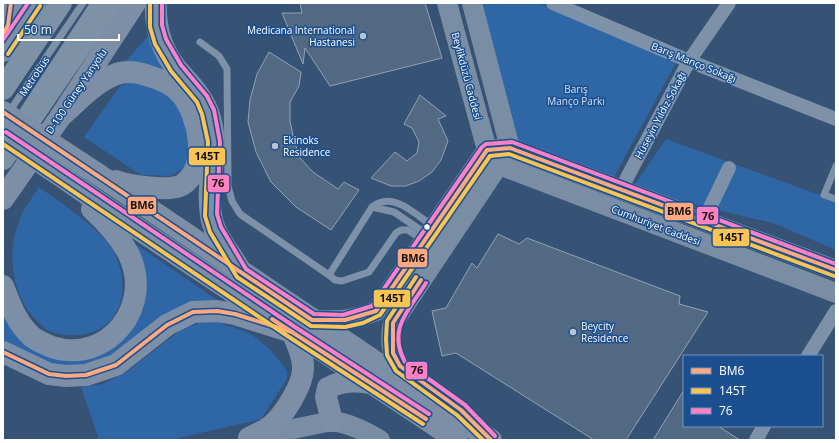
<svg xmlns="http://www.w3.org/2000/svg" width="839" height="443" font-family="'Open Sans',sans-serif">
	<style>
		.green { fill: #2f66a5 }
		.building { fill: #526984; stroke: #92a2b6 }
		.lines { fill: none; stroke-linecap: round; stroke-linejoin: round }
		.lane { stroke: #7d92a8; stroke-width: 7 }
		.street { stroke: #7d92a8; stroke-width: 14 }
		.secondary { stroke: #798da4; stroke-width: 20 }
		.primary { stroke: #7d8ea7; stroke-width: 22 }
		.highway { stroke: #7e92a7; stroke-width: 22 }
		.primary-bridge { stroke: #7d8ea7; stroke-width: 22 }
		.bus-1-casing { stroke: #1b4f8f; stroke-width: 7 }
		.bus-2-casing { stroke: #1b4f8f; stroke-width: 7 }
		.bus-3-casing { stroke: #1b4f8f; stroke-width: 7 }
		.bus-1 { stroke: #ffa980; stroke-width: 4 }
		.bus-2 { stroke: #fcc553; stroke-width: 4 }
		.bus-3 { stroke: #ff80c5; stroke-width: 4 }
		.poi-dot { fill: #b9c2ce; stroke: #1b4f8f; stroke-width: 1.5 }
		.bus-dot { fill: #fff; stroke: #1b4f8f; stroke-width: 1.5 }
		.labels { text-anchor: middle; stroke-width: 3; stroke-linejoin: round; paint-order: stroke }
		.poi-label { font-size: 10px; fill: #fff; stroke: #1b4f8f; text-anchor: start }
		.street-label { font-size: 10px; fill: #fff; stroke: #1b4f8f }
		.park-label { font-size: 10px; fill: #cfe3fa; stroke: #1b4f8f }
		.line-badge { stroke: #1b4f8f; stroke-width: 1.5 }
		.pale-badge-label { font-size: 11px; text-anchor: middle; font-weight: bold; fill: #111 }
	</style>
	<rect width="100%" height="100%" fill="#365274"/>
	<!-- green -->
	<g class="green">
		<polygon points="480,3 538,3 677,61 609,186 513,145"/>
		<polygon points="150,34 181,84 151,66 126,61"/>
		<polygon points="135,80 153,85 173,100 185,119 191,155 183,169 170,176 141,175 84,137 121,85"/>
		<polygon points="666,139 836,201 836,250 773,223 631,190"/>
		<path d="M39,187c20,15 61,41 73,62 22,37 10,87 -39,86 -8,0 -18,-1 -26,-5 -3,-2 -6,-6 -9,-8 -26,-25 -32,-68 -19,-101 4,-12 13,-23 20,-34z"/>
		<path d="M137,245l86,59 -128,64 -36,-1 -56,-22v-29c13,22 20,28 43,39l83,-25 14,-20 1,-32 -10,-29z"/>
		<path d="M206,321h18l-1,4c32,6 46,21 64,46v8l-26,40 -90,21h-72l-18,-53 22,-3 22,-11 57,-44z"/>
	</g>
	<!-- building -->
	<g class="building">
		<polygon points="300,3 425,3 442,58 330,86 305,48 303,64 282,13 302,13"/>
		<polygon points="269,52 301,72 299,86 290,102 290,121 294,140 300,158 313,172 338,189 344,182 359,190 331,230 296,207 271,182 256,152 248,122 250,100 257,74"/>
		<polygon points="420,95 446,116 438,119 448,141 441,160 432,172 419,181 406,186 391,186 371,178 395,152 407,161 417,153 419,142 412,128 404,124"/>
		<polygon points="498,234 519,244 527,238 680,296 679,304 708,312 626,440 594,440 456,353 442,356 432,311 446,308 472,263 477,268"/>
		<polygon points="684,390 684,426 718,426 740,440 653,440"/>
	</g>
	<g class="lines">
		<!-- lane -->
		<g class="lane">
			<path d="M200,42l19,14 8,13 1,117 4,15 8,13 89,61 43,-68c21,-17 44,8 62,20"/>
			<polyline points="9,112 83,3"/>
			<polyline points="17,120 94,3"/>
			<polyline points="836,166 824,195 836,199"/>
			<polyline points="372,207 394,212 428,235"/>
			<polyline points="329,275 335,280 342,281 369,272 396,233 401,230 408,230 424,241"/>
		</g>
		<!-- street -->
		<g class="street">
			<polyline points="553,3 689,61 836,119"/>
			<polyline points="621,189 689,61 729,3"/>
			<polyline points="704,220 729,168"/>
			<polyline points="808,356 836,311"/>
			<polyline points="756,440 764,426"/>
		</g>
		<!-- secondary -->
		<g class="secondary">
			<polyline points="447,3 487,150 499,165 836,293"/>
			<polyline points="497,149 510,148 836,270"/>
			<path d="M312,320c25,1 41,1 64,-9l111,-161"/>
			<path d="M421,381c-7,-5 -16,-10 -21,-15 -10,-12 -10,-30 -7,-43l117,-175 -38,-145"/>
			<path d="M254,437l78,-16c17,2 33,10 48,19"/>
		</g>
		<!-- primary -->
		<g class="primary">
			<path d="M156,3c-1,24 5,46 20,65 12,14 25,26 32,44 14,38 -3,67 3,103 2,18 17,35 26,50"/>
			<polyline points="3,35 8,25 11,3"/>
			<polyline points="3,51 35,3"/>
			<path d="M61,116c16,-14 33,-33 53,-41 11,-5 24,-3 35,1 11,3 24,9 32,18 18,21 29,73 1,91 -12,7 -52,1 -66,-4"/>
			<polyline points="99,175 491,440"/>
			<path d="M68,181c128,89 260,172 389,259"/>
			<polyline points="3,199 61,116 135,3"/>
			<path d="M3,286c7,18 13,36 28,50 6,5 14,8 21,11 56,18 103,-42 76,-94 -9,-17 -22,-31 -36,-44"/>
			<path d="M3,352l46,22 17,2 20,-1 30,-10 51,-40 26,-13 24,-1 18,3 57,18c5,11 11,23 11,35 1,17 -19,48 -32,59 -6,5 -15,8 -22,12"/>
			<path d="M332,421l-6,-24 2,-9c15,-8 27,-7 43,-5"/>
		</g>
		<!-- highway -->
		<g class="highway">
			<polyline points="3,89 61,3"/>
			<polyline points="3,159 110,3"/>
		</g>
		<!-- primary-bridge -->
		<g class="primary-bridge">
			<polyline points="3,112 99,175"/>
			<polyline points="3,137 68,181"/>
		</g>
		<!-- bus-1 casing -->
		<g class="bus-1-casing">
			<g id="bus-1">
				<polyline points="3,35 8,25 11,3"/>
				<polyline points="3,112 312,320 345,320 376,311 487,150 510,148 836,270"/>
				<polyline points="421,280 393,323 393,353 400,366 461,410 491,440"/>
				<polyline points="272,319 426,419"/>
				<polyline points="3,352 49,374 66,376 86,375 116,365 167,325 193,312 217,311 235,314 292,332"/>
			</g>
		</g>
		<!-- bus-2 casing -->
		<g class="bus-2-casing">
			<g id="bus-2">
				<polyline points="150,3 150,27 155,44 171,71 197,102 202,114 208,142 205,216 210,232 237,277 311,326 345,327 363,323 380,315 490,156 509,154 834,276"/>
				<polyline points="8,54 40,6"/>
				<polyline points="3,144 289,337 423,424"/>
				<polyline points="416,277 387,321 386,339 387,355 396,371 457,415 483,440"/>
			</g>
		</g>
		<!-- bus-3 casing -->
		<g class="bus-3-casing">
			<g id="bus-3">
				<polyline points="162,3 162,25 166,39 181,65 207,96 214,110 220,142 217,214 221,227 246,269 314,314 343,315 372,306 482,147 486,144 512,142 836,264"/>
				<polyline points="3,40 28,3"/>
				<polyline points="6,132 295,327 429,414"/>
				<path d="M426,283c-17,27 -39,46 -21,79l60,43 30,31"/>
			</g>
		</g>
		<!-- bus-1 -->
		<use href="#bus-1" class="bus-1"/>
		<!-- bus-2 -->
		<use href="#bus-2" class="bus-2"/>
		<!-- bus-3 -->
		<use href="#bus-3" class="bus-3"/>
	</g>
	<!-- markers -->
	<g class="poi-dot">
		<circle cx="363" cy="36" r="4"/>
		<circle cx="275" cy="146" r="4"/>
		<circle cx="573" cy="332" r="4"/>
	</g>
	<circle class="bus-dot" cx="427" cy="227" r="3.5"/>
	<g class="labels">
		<!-- poi labels -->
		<g class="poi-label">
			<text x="355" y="34" text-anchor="end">Medicana International<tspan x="355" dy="12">Hastanesi</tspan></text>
			<text x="283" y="144">Ekinoks<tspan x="283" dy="12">Residence</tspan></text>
			<text x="581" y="330">Beycity<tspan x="581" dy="12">Residence</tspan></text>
		</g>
		<!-- street labels -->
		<g class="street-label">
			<text transform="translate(694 62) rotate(22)" y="4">Barış Manço Sokağı</text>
			<text transform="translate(34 76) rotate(-56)" y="4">Metrobüs</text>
			<text transform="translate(467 76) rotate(75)" y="4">Beylikdüzü Caddesi</text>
			<text transform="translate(76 91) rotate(-56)" y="4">D-100 Güney Yanyolu</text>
			<text transform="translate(660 115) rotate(-62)" y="4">Hüseyin Yıldız Sokağı</text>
			<text transform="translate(656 225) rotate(21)" y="4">Cumhuriyet Caddesi</text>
		</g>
		<!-- park labels -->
		<g class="park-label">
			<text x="576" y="93">Barış<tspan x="576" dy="12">Manço Parkı</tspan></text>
		</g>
	</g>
	<g class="line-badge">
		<rect x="188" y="147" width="38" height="19" rx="4" fill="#fcc553"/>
		<rect x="207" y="174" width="23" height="19" rx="4" fill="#ff80c5"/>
		<rect x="127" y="196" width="30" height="19" rx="4" fill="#ffa980"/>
		<rect x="664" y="202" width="30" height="19" rx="4" fill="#ffa980"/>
		<rect x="696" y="206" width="23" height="19" rx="4" fill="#ff80c5"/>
		<rect x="712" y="228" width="38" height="19" rx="4" fill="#fcc553"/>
		<rect x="397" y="248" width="31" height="20" rx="4" fill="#ffa980"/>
		<rect x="373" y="289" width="38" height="19" rx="4" fill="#fcc553"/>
		<rect x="405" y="361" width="23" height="19" rx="4" fill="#ff80c5"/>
	</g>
	<g class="pale-badge-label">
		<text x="207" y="160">145T</text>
		<text x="218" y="187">76</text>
		<text x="142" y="209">BM6</text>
		<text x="679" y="215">BM6</text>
		<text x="708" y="220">76</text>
		<text x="731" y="241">145T</text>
		<text x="413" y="262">BM6</text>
		<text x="392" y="302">145T</text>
		<text x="417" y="374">76</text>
	</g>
	<!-- border -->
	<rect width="839" height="443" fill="none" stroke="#ffffff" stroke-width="8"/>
	<!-- legend -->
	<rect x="683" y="355" width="140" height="72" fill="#1b4f8f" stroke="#7695bc"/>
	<rect x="691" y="368" width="20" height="6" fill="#ffa980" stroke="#7695bc"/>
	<text x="719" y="375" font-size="12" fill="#ffffff">BM6</text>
	<rect x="691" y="388" width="20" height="6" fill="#fcc553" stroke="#7695bc"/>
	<text x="719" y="395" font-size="12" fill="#ffffff">145T</text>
	<rect x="691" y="408" width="20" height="6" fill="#ff80c5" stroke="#7695bc"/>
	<text x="719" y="415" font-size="12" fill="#ffffff">76</text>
	<!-- scale -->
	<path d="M18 34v6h101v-6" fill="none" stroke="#ffffff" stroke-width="2"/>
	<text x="24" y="34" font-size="12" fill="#ffffff" stroke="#1b4f8f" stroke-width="3" paint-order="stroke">50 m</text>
</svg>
